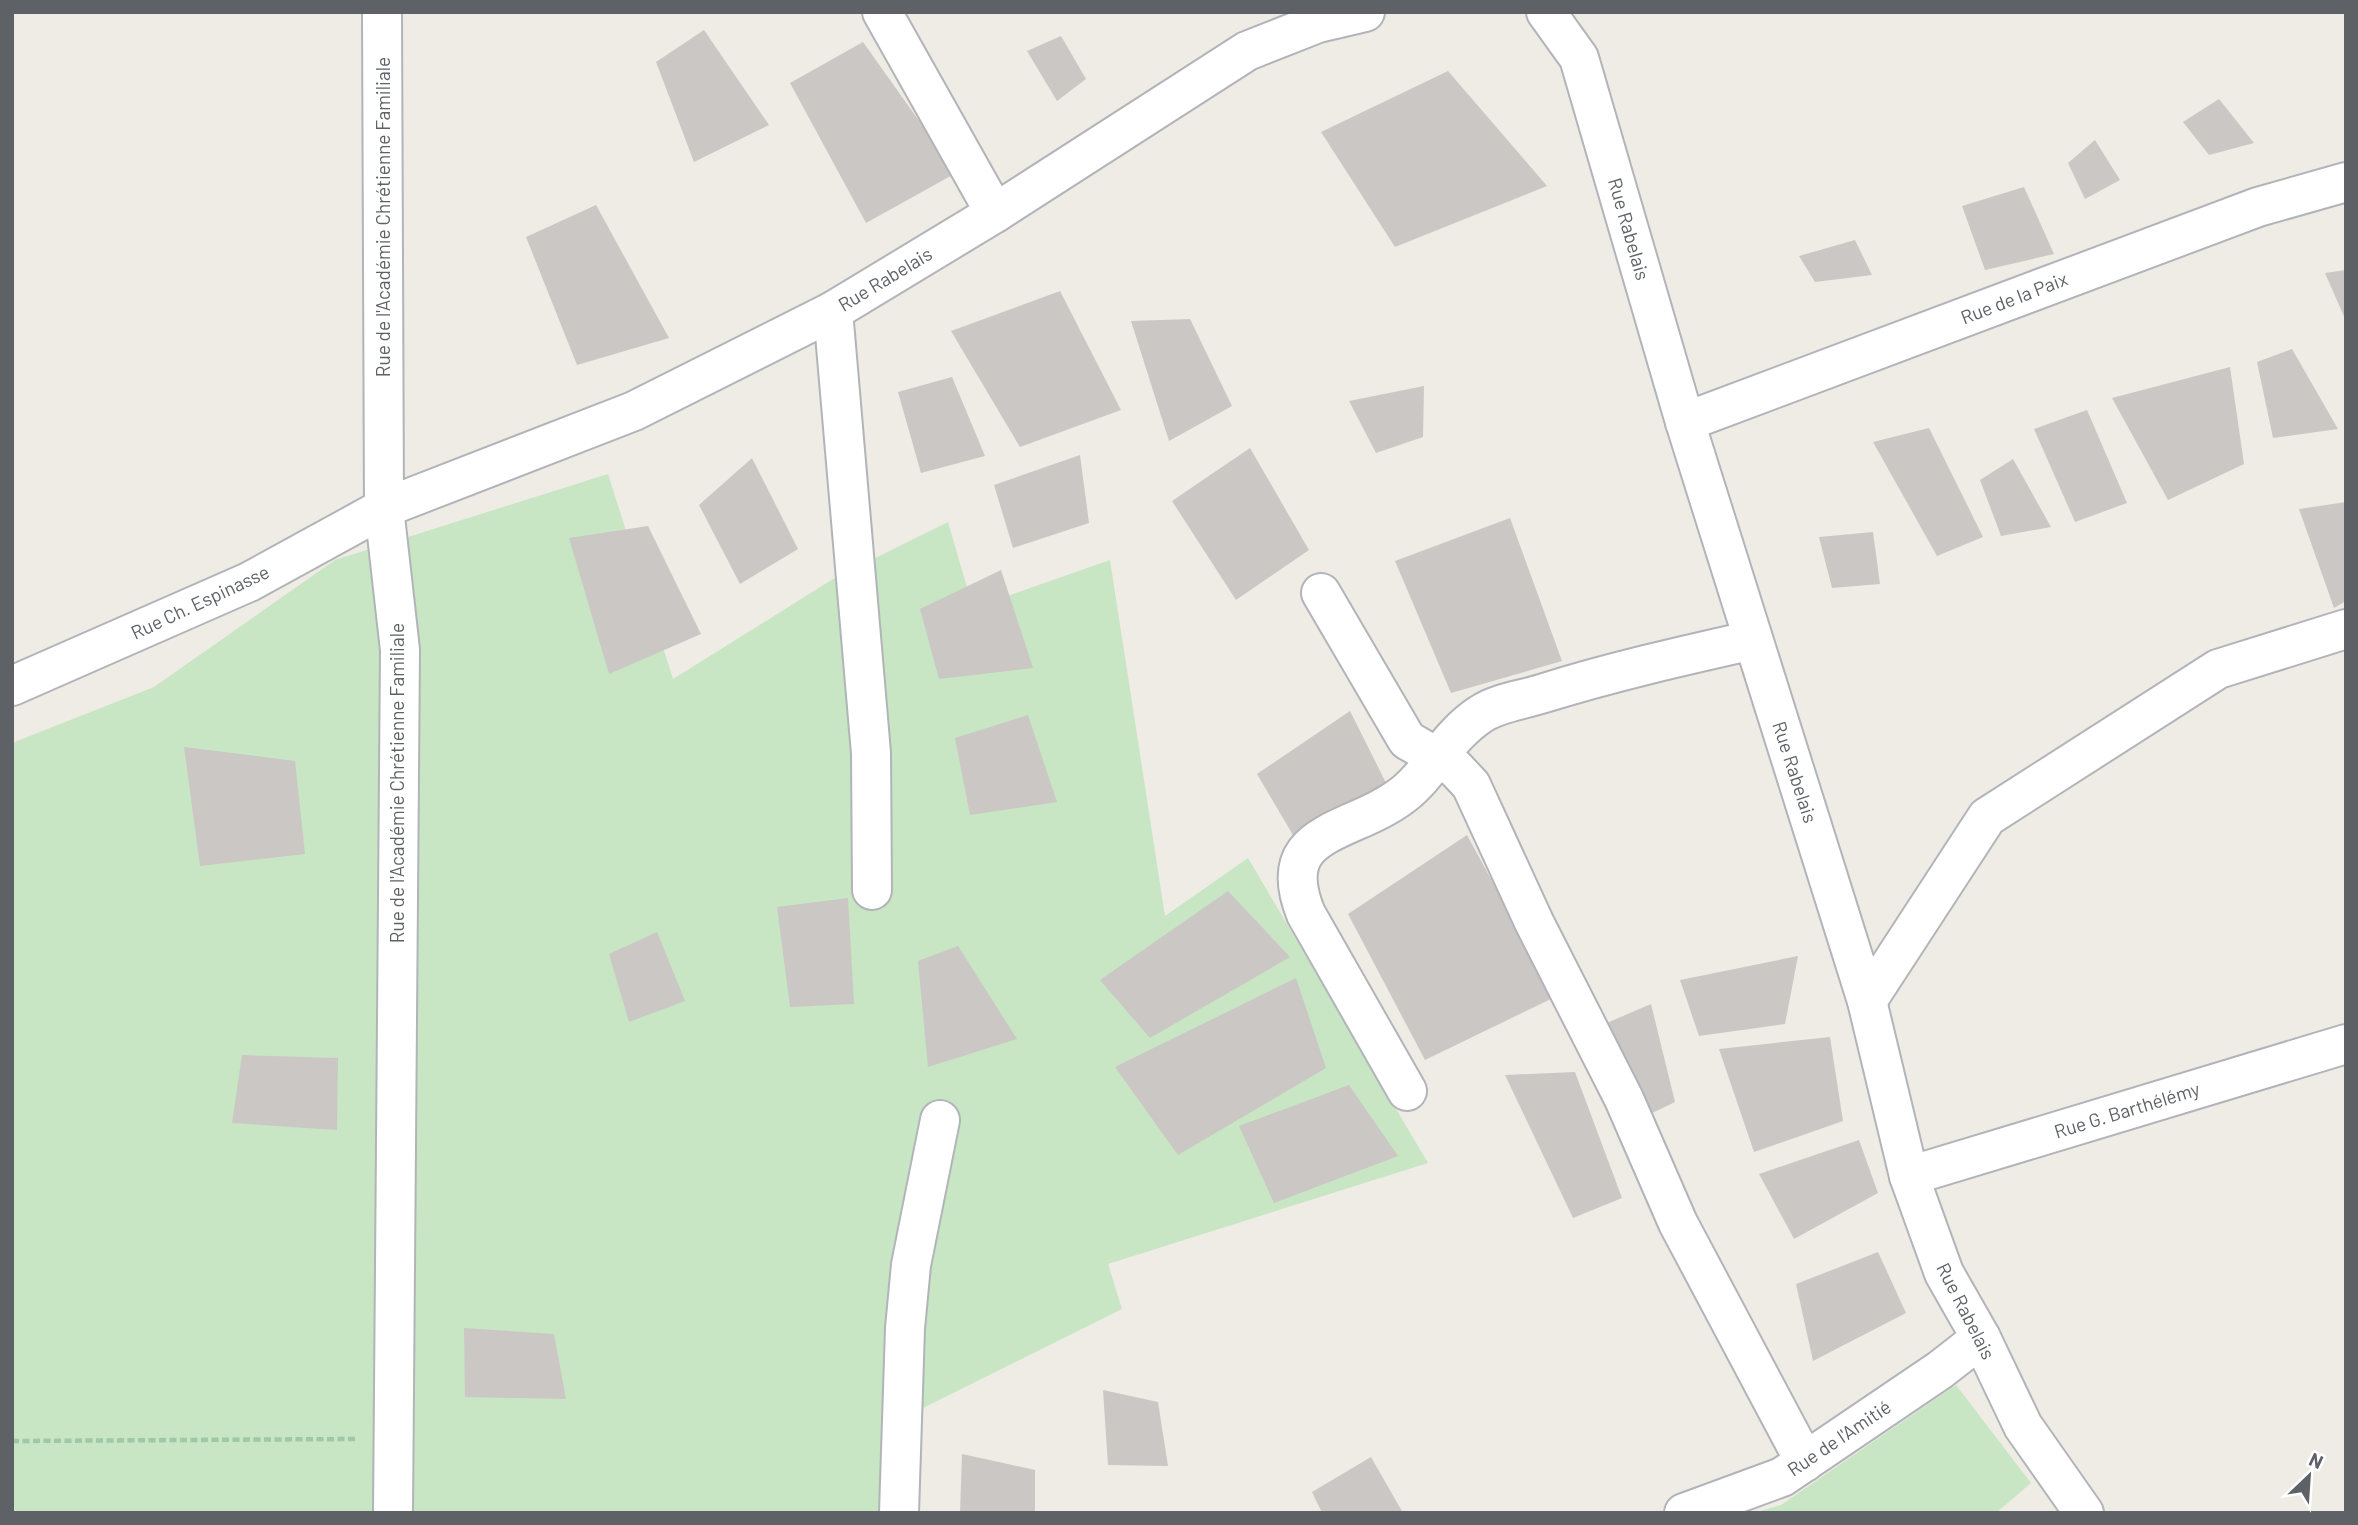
<svg xmlns="http://www.w3.org/2000/svg" width="2358" height="1525" font-family="Barlow,sans-serif">
	<style>
		.green { fill: #c8e5c4 }
		.building { fill: #cbc7c4 }
		.lines { fill: none; stroke-linecap: round; stroke-linejoin: round }
		.minor-casing { stroke: #b1b4b8; stroke-width: 42 }
		.path { stroke: #9fc8a6; stroke-width: 4.5; stroke-dasharray: 7 3.5; stroke-linecap: butt }
		.minor { stroke: #fff; stroke-width: 38 }
		.labels { text-anchor: middle; stroke-width: 7; stroke-linejoin: round; paint-order: stroke }
		.street-label { font-size: 19px; fill: #5e6266; stroke: #fff }
	</style>
	<rect width="100%" height="100%" fill="#efece6"/>
	<!-- green -->
	<g class="green">
		<polygon points="608,474 673,679 833,579 948,522 973,608 1110,560 1165,916 1248,858 1428,1163 1108,1264 1122,1309 919,1410 916,1513 12,1513 12,743 154,687 335,560"/>
		<polygon points="1956,1385 2031,1483 1996,1513 1754,1513 1781,1505"/>
	</g>
	<!-- building -->
	<g class="building">
		<polygon points="704,30 769,125 694,162 656,62"/>
		<polygon points="1061,36 1086,79 1057,101 1027,51"/>
		<polygon points="863,42 956,173 866,223 790,83"/>
		<polygon points="1448,71 1547,186 1395,247 1321,132"/>
		<polygon points="2219,99 2254,143 2209,155 2183,122"/>
		<polygon points="2095,140 2120,180 2085,199 2068,163"/>
		<polygon points="2024,187 2054,254 1985,270 1962,206"/>
		<polygon points="596,205 669,338 577,365 526,237"/>
		<polygon points="1855,240 1872,275 1815,282 1799,256"/>
		<polygon points="2346,270 2346,321 2325,273"/>
		<polygon points="1060,291 1121,410 1020,447 951,331"/>
		<polygon points="1190,319 1232,406 1169,441 1131,321"/>
		<polygon points="2292,349 2338,429 2273,438 2257,362"/>
		<polygon points="2230,367 2244,464 2168,500 2112,398"/>
		<polygon points="952,377 985,456 921,473 898,392"/>
		<polygon points="1424,386 1423,437 1376,453 1349,401"/>
		<polygon points="2087,410 2127,503 2075,522 2034,429"/>
		<polygon points="1929,428 1983,537 1937,556 1873,442"/>
		<polygon points="1250,448 1309,550 1236,600 1172,501"/>
		<polygon points="1080,455 1089,523 1013,548 994,485"/>
		<polygon points="752,458 798,549 740,584 699,505"/>
		<polygon points="2013,459 2051,527 2001,536 1980,480"/>
		<polygon points="2346,502 2346,601 2334,608 2299,509"/>
		<polygon points="1510,518 1562,661 1451,693 1395,561"/>
		<polygon points="648,526 701,634 609,674 569,538"/>
		<polygon points="1873,532 1880,584 1832,588 1819,537"/>
		<polygon points="1001,570 1033,668 939,679 920,609"/>
		<polygon points="1350,711 1390,791 1297,842 1257,774"/>
		<polygon points="1028,715 1057,802 970,815 955,738"/>
		<polygon points="184,747 295,761 305,854 200,866"/>
		<polygon points="1467,835 1555,997 1425,1060 1348,914"/>
		<polygon points="1228,891 1290,957 1150,1038 1100,980"/>
		<polygon points="848,898 854,1004 790,1007 777,907"/>
		<polygon points="657,932 685,1001 629,1022 609,954"/>
		<polygon points="958,946 1017,1039 928,1067 918,961"/>
		<polygon points="1798,956 1785,1024 1699,1036 1680,980"/>
		<polygon points="1296,978 1326,1068 1178,1155 1115,1067"/>
		<polygon points="1651,1004 1675,1102 1648,1115 1602,1025"/>
		<polygon points="1830,1037 1843,1121 1754,1152 1719,1049"/>
		<polygon points="242,1055 338,1058 337,1130 232,1123"/>
		<polygon points="1575,1072 1622,1198 1573,1218 1505,1075"/>
		<polygon points="1349,1085 1398,1156 1274,1203 1239,1126"/>
		<polygon points="1859,1140 1878,1193 1794,1239 1759,1174"/>
		<polygon points="1878,1252 1906,1313 1813,1361 1796,1284"/>
		<polygon points="464,1328 554,1334 566,1399 465,1397"/>
		<polygon points="1103,1390 1158,1402 1168,1466 1108,1465"/>
		<polygon points="962,1454 1035,1470 1035,1513 960,1513"/>
		<polygon points="1371,1457 1403,1513 1322,1513 1312,1492"/>
	</g>
	<g class="lines">
		<!-- minor casing -->
		<g class="minor-casing">
			<g id="minor">
				<polyline points="382,12 384,508 400,650 393,1513"/>
				<polyline points="882,12 995,213"/>
				<polyline points="1546,12 1579,58 1685,422 1867,1001 1909,1176 1944,1273 1981,1338 2023,1426 2084,1513"/>
				<polyline points="833,311 871,753 872,890"/>
				<polyline points="1685,422 2258,207 2346,182"/>
				<polyline points="1321,593 1407,740 1455,768 1471,785 1534,922 1624,1099 1678,1223 1805,1462"/>
				<polyline points="12,686 249,582 384,508 634,411 833,311 995,213 1247,51 1318,23 1365,12"/>
				<polyline points="1867,1001 1987,817 2218,669 2346,629"/>
				<path d="M1407,1091l-101,-177c-35,-86 46,-79 98,-120 28,-22 43,-58 77,-80 16,-11 41,-14 60,-20 70,-22 141,-38 212,-54"/>
				<polyline points="1909,1176 2346,1044"/>
				<polyline points="899,1513 905,1328 911,1265 940,1120"/>
				<polyline points="1684,1513 1782,1477 1940,1370 1981,1338"/>
			</g>
		</g>
		<!-- path -->
		<polyline class="path" points="12,1441 356,1439"/>
		<!-- minor -->
		<use href="#minor" class="minor"/>
	</g>
	<g class="labels">
		<!-- street labels -->
		<g class="street-label">
			<text transform="translate(383 217) rotate(-90)" y="7">Rue de l'Académie Chrétienne Familiale</text>
			<text transform="translate(1629 229) rotate(74)" y="7">Rue Rabelais</text>
			<text transform="translate(885 279) rotate(-31)" y="7">Rue Rabelais</text>
			<text transform="translate(2014 298) rotate(-21)" y="7">Rue de la Paix</text>
			<text transform="translate(200 602) rotate(-25)" y="7">Rue Ch. Espinasse</text>
			<text transform="translate(1795 772) rotate(72)" y="7">Rue Rabelais</text>
			<text transform="translate(397 783) rotate(-90)" y="7">Rue de l'Académie Chrétienne Familiale</text>
			<text transform="translate(2127 1110) rotate(-17)" y="7">Rue G. Barthélémy</text>
			<text transform="translate(1966 1311) rotate(63)" y="7">Rue Rabelais</text>
			<text transform="translate(1839 1438) rotate(-34)" y="7">Rue de l'Amitié</text>
		</g>
	</g>
	<!-- border -->
	<rect width="2358" height="1525" fill="none" stroke="#5e6266" stroke-width="28"/>
	<!-- north arrow -->
	<g transform="translate(2309 1476) rotate(25)" stroke="#ffffff" stroke-width="5" paint-order="stroke">
	<path d="M0-5L12 26L0 18L-12 26Z" fill="#5e6266"/>
	<text y="-10" font-size="19" font-weight="bold" text-anchor="middle" fill="#5e6266">N</text>
	</g>
</svg>
